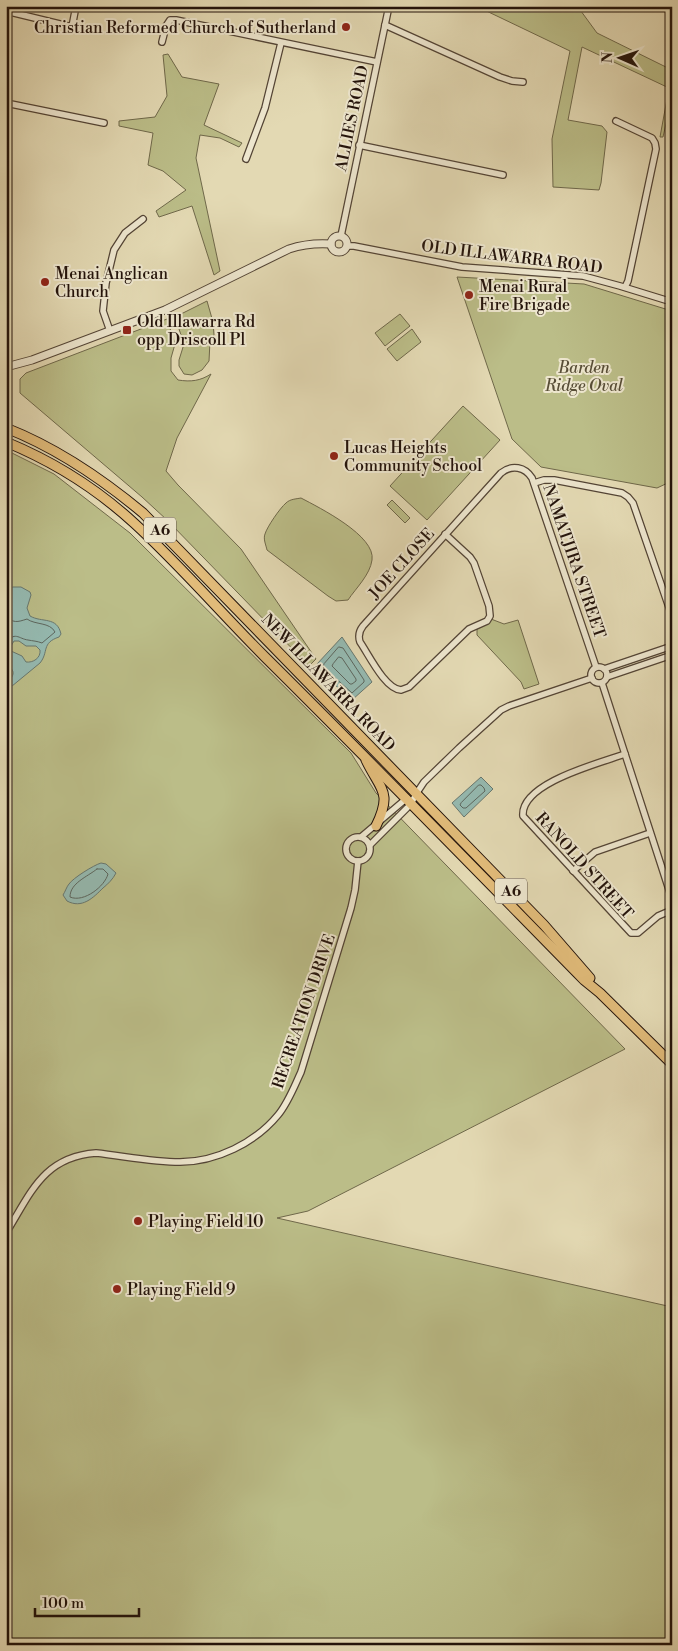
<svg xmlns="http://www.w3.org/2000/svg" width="678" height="1651" font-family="'Libre Bodoni',serif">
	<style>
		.green { fill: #bbbd88; stroke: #6f684a }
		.water { fill: #95bab1; stroke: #67776f; fill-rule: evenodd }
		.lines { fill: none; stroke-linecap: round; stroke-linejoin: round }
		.shore { stroke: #5c665e; stroke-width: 1 }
		.minor-casing { stroke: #534435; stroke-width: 8 }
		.tertiary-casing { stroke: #534435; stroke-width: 9 }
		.trunk-casing { stroke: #23130b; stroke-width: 11 }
		.minor { stroke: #ede6ce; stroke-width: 5.5 }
		.tertiary { stroke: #ede6ce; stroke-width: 7 }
		.trunk { stroke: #e2bc7a; stroke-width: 9 }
		.poi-dot { fill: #8f2418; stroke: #ede6ce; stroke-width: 2 }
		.labels { text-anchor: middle; stroke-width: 4; stroke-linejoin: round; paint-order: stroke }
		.shield { fill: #ede6ce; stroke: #605246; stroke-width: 1 }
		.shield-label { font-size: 15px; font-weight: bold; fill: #23130b }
		.poi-label { font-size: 16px; fill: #23130b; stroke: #ede6ce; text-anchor: start }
		.street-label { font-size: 16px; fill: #23130b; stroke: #ede6ce }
		.park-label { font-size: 16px; font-style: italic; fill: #584e37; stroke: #ede6ce }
	</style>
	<rect width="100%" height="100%" fill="#e3d9b3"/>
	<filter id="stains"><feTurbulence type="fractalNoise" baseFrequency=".004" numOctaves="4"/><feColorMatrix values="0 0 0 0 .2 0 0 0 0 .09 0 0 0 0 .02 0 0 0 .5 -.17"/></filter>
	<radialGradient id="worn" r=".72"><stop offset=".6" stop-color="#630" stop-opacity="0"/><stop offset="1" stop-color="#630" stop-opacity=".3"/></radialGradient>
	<!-- green -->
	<g class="green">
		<polygon points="476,6 579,6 578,7 597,33 672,70 672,97 663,137 660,137 669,88 582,47 568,120 602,126 607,132 601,183 599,190 553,187 552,139 570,51"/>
		<polygon points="168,54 182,77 219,84 204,125 242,143 239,147 220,138 200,135 196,158 220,271 214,275 192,206 159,217 156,211 186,190 163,171 148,165 153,133 119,126 119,121 155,117 167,96 163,55"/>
		<polygon points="457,277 584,284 672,311 672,481 657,488 541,467 512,439"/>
		<polygon points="207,301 213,322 214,335 210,341 209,361 202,370 192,375 184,374 179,366 179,360 184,344 175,317"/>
		<polygon points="400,314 410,326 385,346 375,333"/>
		<path d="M167,319l8,25 -4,14v13l7,9c13,2 22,1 33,-6l-34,64 -11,33 12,14 63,64 75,110 -7,7 -142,-146 -25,-23 -122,-104v-14l6,-6z"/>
		<polygon points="412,329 421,342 397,361 387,349"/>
		<polygon points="463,406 500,440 427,520 390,486"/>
		<polygon points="6,450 54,474 130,533 351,753 376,793 625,1049 308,1211 277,1218 672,1307 672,1645 6,1645"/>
		<path d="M301,498c19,10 75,38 71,62 -2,15 -16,28 -24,40l-12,1 -8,-5 -61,-46c-1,-5 -4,-11 -2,-16 2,-7 15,-26 21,-31 4,-4 10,-4 15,-5z"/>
		<polygon points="392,500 410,518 405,523 387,505"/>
		<polygon points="491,619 504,624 518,620 539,684 524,689 521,682 477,635 477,629 485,625"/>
	</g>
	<!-- water -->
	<g class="water">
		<path d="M13,587h8l9,5 1,3 -4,13 3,8c12,7 27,0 31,18l-2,3c-18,6 -10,15 -19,26l-34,28c0,-13 16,-16 0,-27v-75zM14,641h5l7,5h10l4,4c1,8 -7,13 -14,12l-4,-6 -11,-5v-5z"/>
		<polygon points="342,637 372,682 352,700 349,698 317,668 317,664"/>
		<polygon points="481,777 493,789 464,817 452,803"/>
		<path d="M101,863l5,1 10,9c-3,6 -8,11 -13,15 -10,10 -21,21 -36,13l-4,-6c2,-3 4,-9 6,-11 4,-6 25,-19 32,-21z"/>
	</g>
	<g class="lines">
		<!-- shore -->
		<g class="shore">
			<path d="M6,615c6,9 12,7 21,4 8,6 23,3 28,13l-13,11c-5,-2 -9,-2 -14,-3 -9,-1 -14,-10 -22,4"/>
			<polygon points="339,647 343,648 364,680 364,682 352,693 323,667 324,664"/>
			<polygon points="339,657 342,658 356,679 356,681 352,684 350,684 332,666 333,664"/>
			<polygon points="479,785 481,785 484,788 485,791 466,808 463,808 460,805 461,803"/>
			<path d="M97,869h6l5,5c-3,12 -24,29 -38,23 0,-14 17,-20 27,-28z"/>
		</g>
		<!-- minor casing -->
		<g class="minor-casing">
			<g id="minor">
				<polyline points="662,6 672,10"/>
				<polyline points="6,11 72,27 76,6"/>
				<polyline points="385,25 500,77 512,81 523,82"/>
				<polyline points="162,42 166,26 170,20 176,20 377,62"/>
				<polyline points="6,103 104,123"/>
				<polyline points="616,121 652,138 655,143 656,149 628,281 625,287"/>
				<polyline points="359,145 503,175"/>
				<polyline points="246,159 265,108 281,43"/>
				<polyline points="341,236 389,6"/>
				<polyline points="347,246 354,246 462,267 583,276 620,286 672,302"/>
				<polyline points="110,331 103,311 106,283 114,250 125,233 143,219"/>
				<polyline points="534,483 544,480 554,480 622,493 628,497 633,503 672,616"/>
				<path d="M445,534l25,23 4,6 15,43 1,10 -3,5 -18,8 -60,58 -8,3c-16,-1 -32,-35 -41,-48 -2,-6 -1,-11 3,-16l138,-153c11,-9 24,-6 31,5l64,189"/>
				<circle cx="599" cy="675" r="8"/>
				<polyline points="604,669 672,646"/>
				<polyline points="607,677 672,655"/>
				<polyline points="602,683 672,899"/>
				<path d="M625,754c-25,9 -105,29 -102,62l108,117h7l20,-17 14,-6"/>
				<polyline points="361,837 407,798"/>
				<circle cx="358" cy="849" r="12"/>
				<polyline points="370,845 411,804 416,794 424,782 459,748 501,710 509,706 592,678"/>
				<polyline points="573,871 595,852 650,833"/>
				<path d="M6,1233c25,-40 37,-76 90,-80 28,3 56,9 84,9 36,0 75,-19 98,-47 10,-12 16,-28 23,-43l50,-164 4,-18 3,-29"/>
			</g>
		</g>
		<!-- tertiary casing -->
		<g class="tertiary-casing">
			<g id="tertiary">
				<circle cx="339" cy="244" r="8"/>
				<path d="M6,367l26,-7 133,-50 124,-61c15,-5 27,-6 42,-5"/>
			</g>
		</g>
		<!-- trunk casing -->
		<g class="trunk-casing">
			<g id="trunk">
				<path d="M6,428c51,20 95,50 137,85l401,412 46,53"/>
				<path d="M6,442c46,19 91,47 128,81 46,42 87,90 131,134 107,106 213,215 319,323l16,13 72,71"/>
				<path d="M366,760c14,30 27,31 10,66"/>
			</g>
		</g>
		<!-- minor -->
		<use href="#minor" class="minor"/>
		<!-- tertiary -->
		<use href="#tertiary" class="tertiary"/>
		<!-- trunk -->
		<use href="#trunk" class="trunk"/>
	</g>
	<!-- markers -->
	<g class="poi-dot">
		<circle cx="346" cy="27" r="5"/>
		<circle cx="45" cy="282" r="5"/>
		<circle cx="469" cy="295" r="5"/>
		<rect x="122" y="325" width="10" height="10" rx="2.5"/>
		<circle cx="334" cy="456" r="5"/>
		<circle cx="138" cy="1221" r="5"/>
		<circle cx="117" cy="1289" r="5"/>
	</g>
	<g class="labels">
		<!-- shield labels -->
		<g class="shield">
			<rect x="144" y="517.5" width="32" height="25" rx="4"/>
			<rect x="495" y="878.5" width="32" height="25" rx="4"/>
		</g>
		<g class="shield-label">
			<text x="160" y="535">A6</text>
			<text x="511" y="896">A6</text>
		</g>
		<!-- poi labels -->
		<g class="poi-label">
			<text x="336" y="33" text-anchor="end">Christian Reformed Church of Sutherland</text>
			<text x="55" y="279">Menai Anglican<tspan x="55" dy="18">Church</tspan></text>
			<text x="479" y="292">Menai Rural<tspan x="479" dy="18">Fire Brigade</tspan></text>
			<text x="137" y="327">Old Illawarra Rd<tspan x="137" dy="18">opp Driscoll Pl</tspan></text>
			<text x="344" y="453">Lucas Heights<tspan x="344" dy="18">Community School</tspan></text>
			<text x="148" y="1227">Playing Field 10</text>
			<text x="127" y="1295">Playing Field 9</text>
		</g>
		<!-- street labels -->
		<g class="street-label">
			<text transform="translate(351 118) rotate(-78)" y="6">ALLIES ROAD</text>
			<text transform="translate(512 256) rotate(7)" y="6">OLD ILLAWARRA ROAD</text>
			<text transform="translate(575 561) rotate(71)" y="6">NAMATJIRA STREET</text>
			<text transform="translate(401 563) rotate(-48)" y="6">JOE CLOSE</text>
			<text transform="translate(329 682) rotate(46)" y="6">NEW ILLAWARRA ROAD</text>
			<text transform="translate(585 865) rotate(48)" y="6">RANOLD STREET</text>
			<text transform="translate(303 1011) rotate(-71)" y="6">RECREATION DRIVE</text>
		</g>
		<!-- park labels -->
		<g class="park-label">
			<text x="584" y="373">Barden<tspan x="584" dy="18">Ridge Oval</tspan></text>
		</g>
	</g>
	<!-- margin -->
	<rect width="678" height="1651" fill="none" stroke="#e3d9b3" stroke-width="25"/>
	<rect x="8" y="8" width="663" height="1636" fill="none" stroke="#23130b" stroke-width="2.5"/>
	<rect x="12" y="12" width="653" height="1626" fill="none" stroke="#23130b"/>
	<!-- north arrow -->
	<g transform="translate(620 58) rotate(272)" stroke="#ede6ce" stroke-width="4" paint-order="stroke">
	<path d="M0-4L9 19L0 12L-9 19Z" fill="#23130b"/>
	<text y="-8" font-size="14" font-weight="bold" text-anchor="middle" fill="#23130b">N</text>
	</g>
	<!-- scale -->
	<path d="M35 1608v8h104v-8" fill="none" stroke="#23130b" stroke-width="2.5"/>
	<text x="42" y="1608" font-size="15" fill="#23130b" stroke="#ede6ce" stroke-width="4" paint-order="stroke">100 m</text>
	<rect width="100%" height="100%" filter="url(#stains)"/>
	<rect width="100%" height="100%" fill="url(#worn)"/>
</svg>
